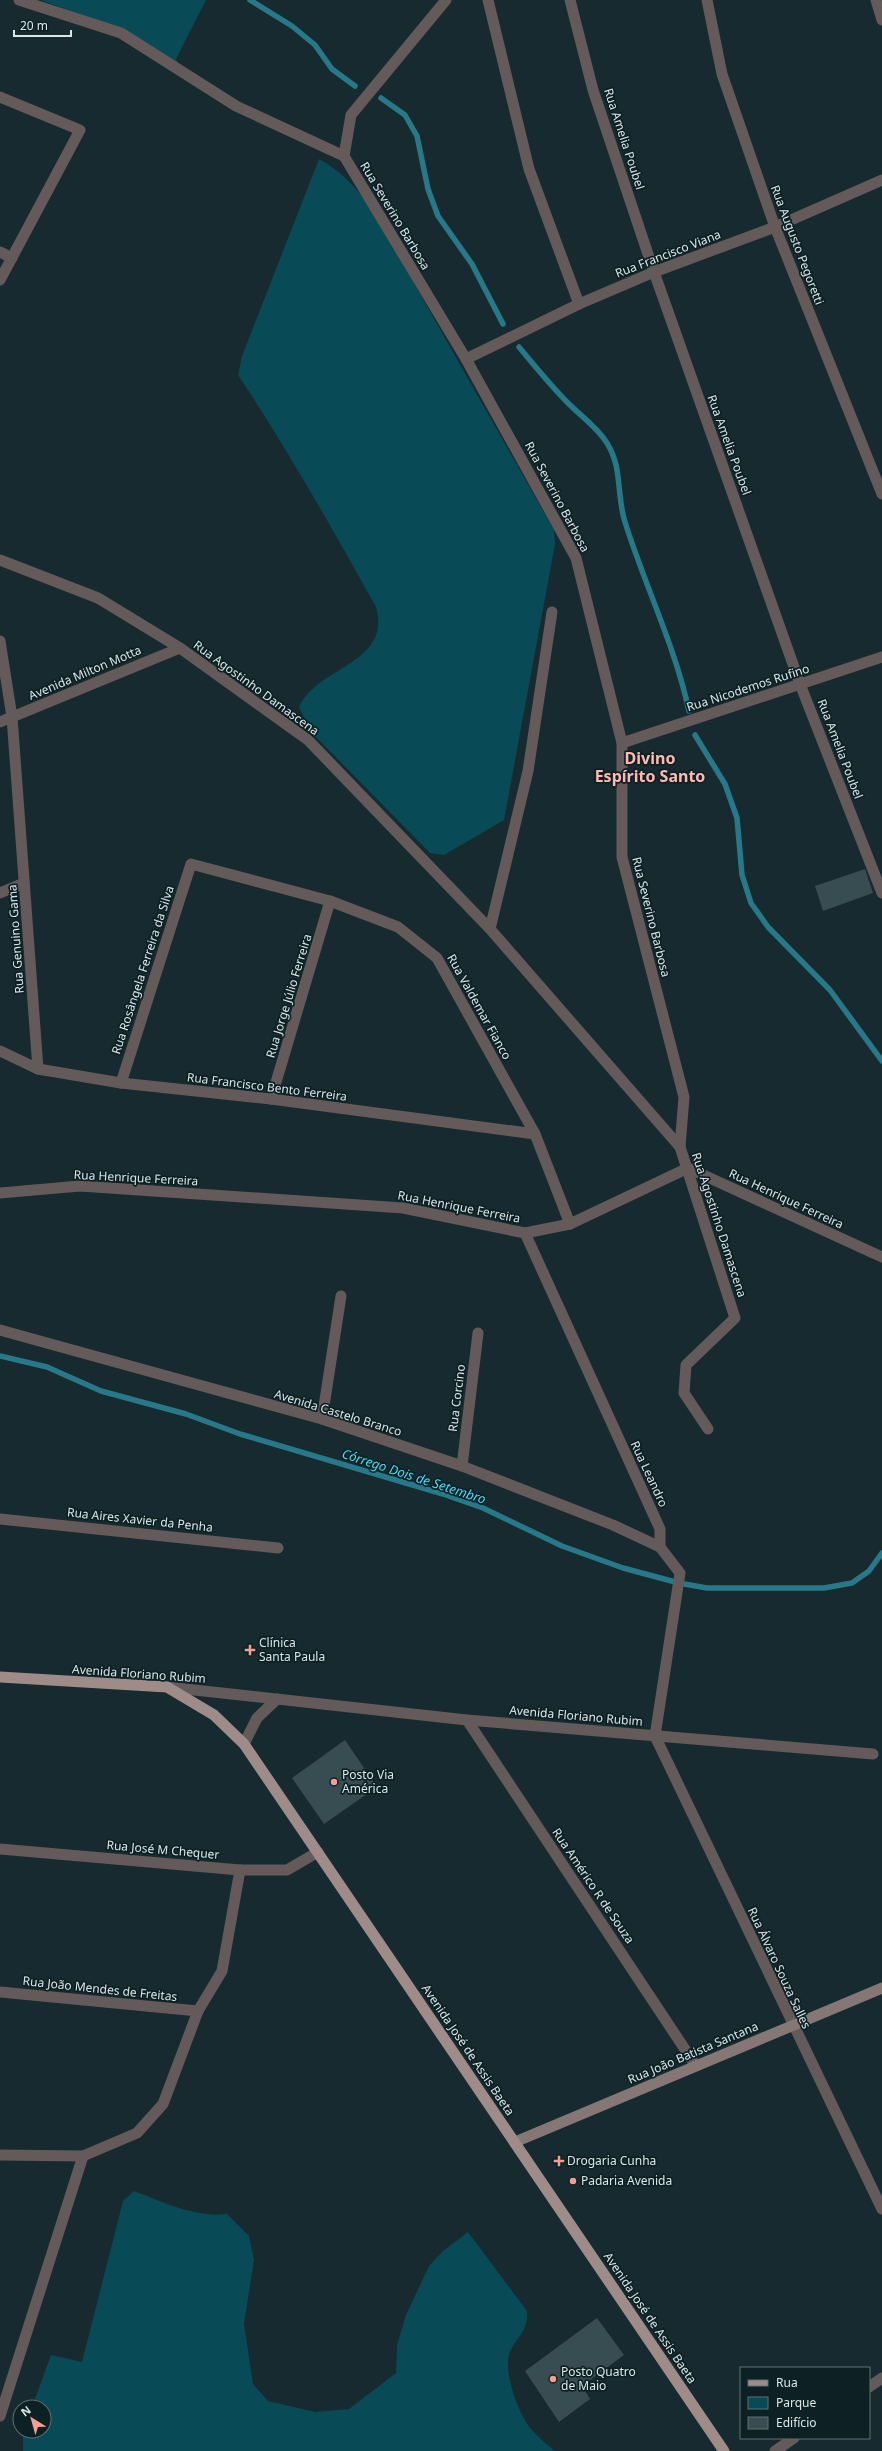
<svg xmlns="http://www.w3.org/2000/svg" width="882" height="2451" font-family="'Noto Sans',sans-serif">
	<style>
		.green { fill: #084a55 }
		.lines { fill: none; stroke-linecap: round; stroke-linejoin: round }
		.stream { stroke: #277989; stroke-width: 5.5 }
		.building { fill: #384d51 }
		.minor { stroke: #635a59; stroke-width: 11 }
		.tertiary { stroke: #635a59; stroke-width: 11 }
		.secondary { stroke: #857774; stroke-width: 11 }
		.primary { stroke: #9f8c89; stroke-width: 11 }
		.poi-dot { fill: #f59d90; stroke: #0d2125; stroke-width: 1.5 }
		.labels { text-anchor: middle; stroke-width: 3.5; stroke-linejoin: round; paint-order: stroke }
		.street-label { font-size: 12px; fill: #dae6e9; stroke: #0d2125 }
		.poi-label { font-size: 12px; fill: #dae6e9; stroke: #0d2125; text-anchor: start }
		.water-label { font-size: 13px; font-style: italic; fill: #44defa; stroke: #0d2125 }
		.district-label { font-size: 16px; font-weight: bold; fill: #febab0; stroke: #0d2125 }
	</style>
	<rect width="100%" height="100%" fill="#172a2f"/>
	<!-- green -->
	<g class="green">
		<polygon points="41,0 206,0 176,59 180,67 124,31"/>
		<path d="M319,159c21,11 35,27 50,45l185,326 1,14 -51,276 -60,35 -14,-2 -119,-121 -12,-25c18,-41 93,-43 77,-100 -44,-79 -88,-157 -138,-232l4,-19z"/>
		<path d="M134,2191c29,11 62,27 93,23l22,22 5,24 -10,64 9,60 15,17 47,11 34,-3 47,-36 1,-28 9,-30 23,-49 14,-15 25,-19 59,79c1,22 -9,23 -17,41 -8,18 9,64 22,78 7,8 15,14 23,21h-532v-20h21v-24h-12l19,-52 31,7 41,-161z"/>
	</g>
	<g class="lines">
		<!-- stream -->
		<g class="stream">
			<polyline points="250,0 292,26 315,45 332,69 355,86"/>
			<polyline points="381,98 405,115 417,136 428,189 438,216 472,264 503,324"/>
			<path d="M519,347c16,19 32,39 50,57 13,13 28,23 38,39 16,26 9,51 18,79 20,64 50,124 64,189"/>
			<polyline points="695,735 725,784 737,818 742,875 751,903 768,927 830,990 882,1061"/>
			<polyline points="0,1356 47,1367 101,1391 186,1414 240,1434 443,1494 483,1508 562,1546 623,1568 679,1583 707,1588 824,1588 852,1583 869,1571 882,1553"/>
		</g>
	</g>
	<!-- building -->
	<g class="building">
		<polygon points="865,869 873,893 823,911 815,886"/>
		<polygon points="345,1740 377,1787 324,1824 292,1778"/>
		<polygon points="597,2318 624,2355 582,2386 590,2399 559,2422 525,2371"/>
	</g>
	<g class="lines">
		<!-- minor -->
		<g class="minor">
			<polyline points="19,0 121,33 236,106 344,156"/>
			<polyline points="446,0 351,115 344,156 466,359 576,558 622,743 622,857 684,1097 680,1147"/>
			<polyline points="488,0 529,169 579,304"/>
			<polyline points="570,0 593,90 654,272 800,684 882,893"/>
			<polyline points="707,0 722,74 775,227 882,494"/>
			<polyline points="876,0 882,20"/>
			<polyline points="0,97 80,130 0,280"/>
			<polyline points="0,252 12,258"/>
			<polyline points="466,359 579,304 654,272 775,227 882,180"/>
			<polyline points="0,560 98,598 180,648 308,740 490,929 680,1147 735,1318 686,1365 684,1393 708,1429"/>
			<polyline points="0,641 12,717 38,1069"/>
			<polyline points="0,722 180,648"/>
			<polyline points="622,743 882,657"/>
			<polyline points="0,893 24,883"/>
			<polyline points="490,929 528,771 552,612"/>
			<polyline points="0,1051 38,1069 121,1083 271,1099 535,1134"/>
			<polyline points="121,1083 191,864 330,901 398,927 437,958 535,1134 570,1224"/>
			<polyline points="271,1099 330,901"/>
			<polyline points="525,1233 660,1529 660,1547 680,1573 655,1736 882,2209"/>
			<polyline points="0,1330 322,1419 462,1466 613,1525 660,1547"/>
			<polyline points="322,1419 341,1296"/>
			<polyline points="462,1466 478,1333"/>
			<polyline points="0,1519 278,1548"/>
			<polyline points="167,1687 467,1720 873,1754"/>
			<polyline points="467,1720 696,2066"/>
			<polyline points="244,1744 257,1718 277,1699"/>
			<polyline points="0,1849 240,1870 287,1870 318,1852"/>
			<polyline points="0,1992 198,2011"/>
			<polyline points="0,2155 83,2156 137,2133 163,2104 198,2011 222,1971 240,1870"/>
			<polyline points="869,2387 882,2378"/>
			<polyline points="0,2416 83,2156"/>
			<polyline points="775,2451 794,2438"/>
		</g>
		<!-- tertiary -->
		<polyline class="tertiary" points="0,1193 80,1186 403,1208 525,1233 570,1224 688,1168 882,1257"/>
		<!-- secondary -->
		<polyline class="secondary" points="515,2142 882,1988"/>
		<!-- primary -->
		<polyline class="primary" points="0,1677 167,1687 214,1715 244,1744 724,2451"/>
	</g>
	<!-- markers -->
	<g class="poi-dot">
		<path d="M248 1644h4v4h4v4h-4v4h-4v-4h-4v-4h4z"/>
		<circle cx="334" cy="1782" r="4"/>
		<path d="M557 2155h4v4h4v4h-4v4h-4v-4h-4v-4h4z"/>
		<circle cx="573" cy="2181" r="4"/>
		<circle cx="553" cy="2379" r="4"/>
	</g>
	<g class="labels">
		<!-- street labels -->
		<g class="street-label">
			<text transform="translate(624 139) rotate(72)" y="4">Rua Amelia Poubel</text>
			<text transform="translate(395 216) rotate(59)" y="4">Rua Severino Barbosa</text>
			<text transform="translate(797 245) rotate(69)" y="4">Rua Augusto Pegoretti</text>
			<text transform="translate(668 254) rotate(-21)" y="4">Rua Francisco Viana</text>
			<text transform="translate(729 445) rotate(70)" y="4">Rua Amelia Poubel</text>
			<text transform="translate(557 497) rotate(62)" y="4">Rua Severino Barbosa</text>
			<text transform="translate(85 673) rotate(-23)" y="4">Avenida Milton Motta</text>
			<text transform="translate(256 688) rotate(36)" y="4">Rua Agostinho Damascena</text>
			<text transform="translate(748 688) rotate(-18)" y="4">Rua Nicodemos Rufino</text>
			<text transform="translate(840 749) rotate(69)" y="4">Rua Amelia Poubel</text>
			<text transform="translate(651 917) rotate(76)" y="4">Rua Severino Barbosa</text>
			<text transform="translate(16 939) rotate(-94)" y="4">Rua Genuino Gama</text>
			<text transform="translate(143 970) rotate(-72)" y="4">Rua Rosângela Ferreira da Silva</text>
			<text transform="translate(289 996) rotate(-73)" y="4">Rua Jorge Júlio Ferreira</text>
			<text transform="translate(479 1007) rotate(61)" y="4">Rua Valdemar Fianco</text>
			<text transform="translate(267 1087) rotate(7)" y="4">Rua Francisco Bento Ferreira</text>
			<text transform="translate(136 1178) rotate(3)" y="4">Rua Henrique Ferreira</text>
			<text transform="translate(786 1199) rotate(25)" y="4">Rua Henrique Ferreira</text>
			<text transform="translate(459 1207) rotate(11)" y="4">Rua Henrique Ferreira</text>
			<text transform="translate(719 1225) rotate(72)" y="4">Rua Agostinho Damascena</text>
			<text transform="translate(457 1398) rotate(-83)" y="4">Rua Corcino</text>
			<text transform="translate(338 1413) rotate(17)" y="4">Avenida Castelo Branco</text>
			<text transform="translate(649 1474) rotate(65)" y="4">Rua Leandro</text>
			<text transform="translate(140 1520) rotate(6)" y="4">Rua Aires Xavier da Penha</text>
			<text transform="translate(139 1674) rotate(4)" y="4">Avenida Floriano Rubim</text>
			<text transform="translate(576 1716) rotate(5)" y="4">Avenida Floriano Rubim</text>
			<text transform="translate(163 1850) rotate(5)" y="4">Rua José M Chequer</text>
			<text transform="translate(593 1886) rotate(56)" y="4">Rua Américo R de Souza</text>
			<text transform="translate(779 1968) rotate(65)" y="4">Rua Álvaro Souza Salles</text>
			<text transform="translate(100 1989) rotate(6)" y="4">Rua João Mendes de Freitas</text>
			<text transform="translate(468 2050) rotate(56)" y="4">Avenida José de Assis Baeta</text>
			<text transform="translate(693 2053) rotate(-23)" y="4">Rua João Batista Santana</text>
			<text transform="translate(650 2318) rotate(56)" y="4">Avenida José de Assis Baeta</text>
		</g>
		<!-- poi labels -->
		<g class="poi-label">
			<text x="259" y="1647">Clínica<tspan x="259" dy="14">Santa Paula</tspan></text>
			<text x="342" y="1779">Posto Via<tspan x="342" dy="14">América</tspan></text>
			<text x="567" y="2165">Drogaria Cunha</text>
			<text x="581" y="2185">Padaria Avenida</text>
			<text x="561" y="2376">Posto Quatro<tspan x="561" dy="14">de Maio</tspan></text>
		</g>
		<!-- water labels -->
		<g class="water-label">
			<text transform="translate(414 1476) rotate(18)" y="5">Córrego Dois de Setembro</text>
		</g>
		<!-- district labels -->
		<g class="district-label">
			<text x="650" y="764">Divino<tspan x="650" dy="18">Espírito Santo</tspan></text>
		</g>
	</g>
	<!-- legend -->
	<rect x="740" y="2367" width="130" height="72" fill="#0d2125" stroke="#5f7073"/>
	<rect x="748" y="2380" width="20" height="6" fill="#9f8c89" stroke="#5f7073"/>
	<text x="776" y="2387" font-size="12" fill="#dae6e9">Rua</text>
	<rect x="748" y="2397" width="20" height="12" fill="#084a55" stroke="#5f7073"/>
	<text x="776" y="2407" font-size="12" fill="#dae6e9">Parque</text>
	<rect x="748" y="2417" width="20" height="12" fill="#384d51" stroke="#5f7073"/>
	<text x="776" y="2427" font-size="12" fill="#dae6e9">Edifício</text>
	<!-- north arrow -->
	<g transform="translate(32 2419) rotate(323)"><circle r="19" fill="#0d2125" stroke="#5f7073"/>
	<path d="M0-3L7 15L0 10L-7 15Z" fill="#f59d90"/>
	<text y="-6" font-size="11" font-weight="bold" text-anchor="middle" fill="#dae6e9">N</text>
	</g>
	<!-- scale -->
	<path d="M14 30v6h57v-6" fill="none" stroke="#dae6e9" stroke-width="2"/>
	<text x="20" y="30" font-size="12" fill="#dae6e9" stroke="#0d2125" stroke-width="3" paint-order="stroke">20 m</text>
</svg>
